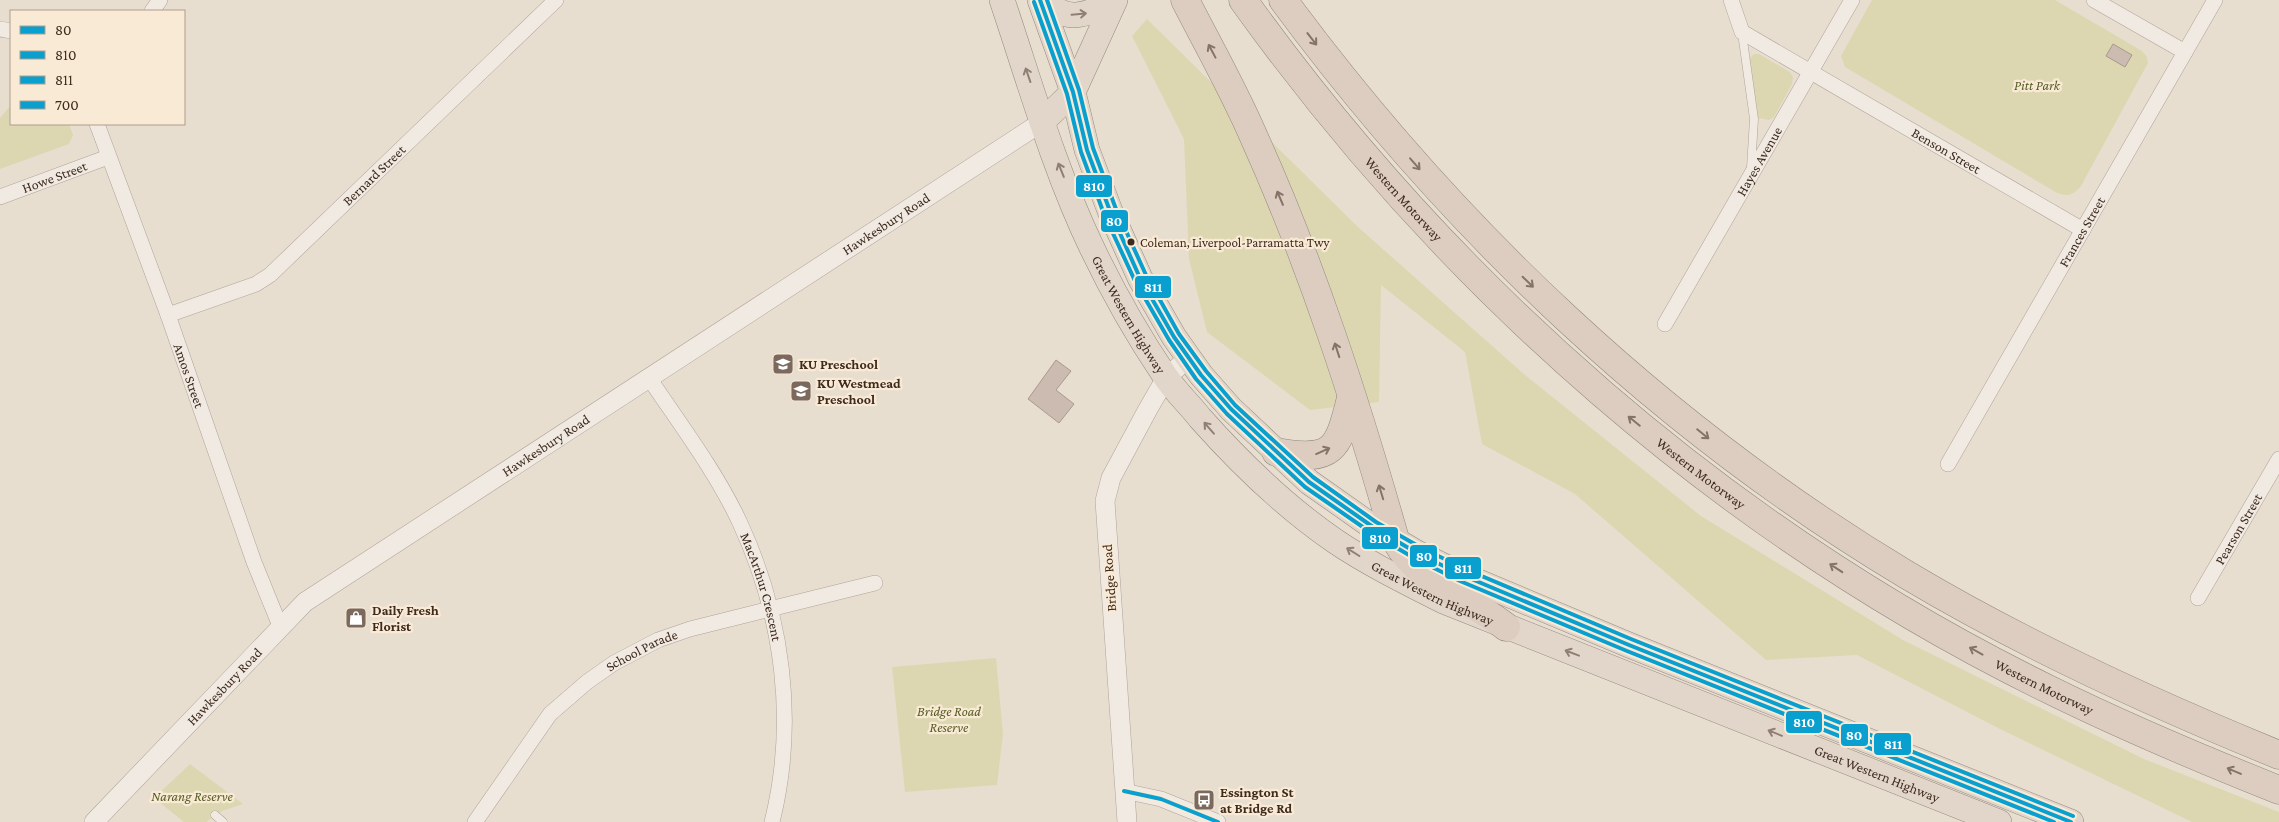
<svg xmlns="http://www.w3.org/2000/svg" width="2279" height="822" font-family="'Crimson Pro',serif">
	<style>
		.green { fill: #dcd7b1 }
		.building { fill: #ccbbb0; stroke: #a9998e }
		.lines { fill: none; stroke-linecap: round; stroke-linejoin: round }
		.service-casing { stroke: #aea398; stroke-width: 9 }
		.minor-casing { stroke: #aea398; stroke-width: 16 }
		.tertiary-casing { stroke: #aea398; stroke-width: 20 }
		.trunk-casing { stroke: #93897f; stroke-width: 26 }
		.motorway-casing { stroke: #93897f; stroke-width: 29 }
		.service { stroke: #f0eae2; stroke-width: 8 }
		.minor { stroke: #f0eae2; stroke-width: 15 }
		.tertiary { stroke: #f0eae2; stroke-width: 19 }
		.trunk { stroke: #e2d6ca; stroke-width: 25 }
		.motorway { stroke: #dccdc0; stroke-width: 28 }
		.bus-1-casing { stroke: #f9ead6; stroke-width: 8 }
		.bus-2-casing { stroke: #f9ead6; stroke-width: 8 }
		.bus-3-casing { stroke: #f9ead6; stroke-width: 8 }
		.bus-4-casing { stroke: #f9ead6; stroke-width: 8 }
		.bus-1 { stroke: #09a0d0; stroke-width: 4 }
		.bus-2 { stroke: #09a0d0; stroke-width: 4 }
		.bus-3 { stroke: #09a0d0; stroke-width: 4 }
		.bus-4 { stroke: #09a0d0; stroke-width: 4 }
		.oneway { stroke: #908074 }
		.oneway2 { stroke: #867367 }
		.bus-dot { fill: #3f2a1e; stroke: #f9ead6; stroke-width: 2 }
		.labels { text-anchor: middle; stroke-width: 4.5; stroke-linejoin: round; paint-order: stroke }
		.bus-label { font-size: 13px; fill: #3f2a1e; stroke: #f9ead6; text-anchor: start }
		.park-label { font-size: 14px; font-style: italic; fill: #565d23; stroke: #f9ead6 }
		.street-label { font-size: 14px; fill: #3f2a1e; stroke: #f9ead6 }
		.poi-label { font-size: 14px; font-weight: bold; fill: #3f2a1e; stroke: #f9ead6; text-anchor: start }
		.line-badge { stroke: #f9ead6; stroke-width: 2 }
		.badge-label { font-size: 14px; text-anchor: middle; font-weight: bold; fill: #fff }
	</style>
	<rect width="100%" height="100%" fill="#e8ded0"/>
	<!-- green -->
	<g class="green">
		<path d="M1872,0h183l87,51 5,6 1,6 -67,123c-8,9 -12,11 -24,7l-212,-126 -4,-11z"/>
		<polygon points="1147,19 1358,227 1525,375 1701,516 1903,640 2144,759 2279,812 2279,822 2192,822 2000,729 1857,655 1766,660 1575,494 1482,444 1465,352 1381,285 1379,402 1310,410 1207,332 1189,259 1184,139 1132,36"/>
		<polygon points="1754,54 1759,54 1790,72 1793,77 1792,84 1774,117 1769,120 1758,118 1757,113 1750,63 1750,58"/>
		<polygon points="11,105 11,124 69,124 73,135 69,144 0,169 0,118"/>
		<polygon points="996,658 1003,734 997,785 905,792 892,667"/>
		<polygon points="190,764 243,804 222,811 206,822 184,822 154,798"/>
	</g>
	<!-- building -->
	<g class="building">
		<polygon points="2113,44 2132,55 2125,67 2106,56"/>
		<polygon points="1056,360 1071,371 1056,390 1074,404 1059,423 1028,399"/>
	</g>
	<g class="lines">
		<!-- service casing -->
		<g class="service-casing">
			<g id="service">
				<polyline points="1742,33 1754,119 1751,168"/>
				<polyline points="215,815 223,822"/>
			</g>
		</g>
		<!-- minor casing -->
		<g class="minor-casing">
			<g id="minor">
				<path id="s1" d="M1731,0l11,32 341,198"/>
				<polyline points="2094,0 2185,52"/>
				<polyline points="152,11 160,0"/>
				<polyline points="0,29 11,31"/>
				<path id="s2" d="M97,124l71,191 86,247 26,64"/>
				<path id="s3" d="M0,197l108,-40"/>
				<path id="s4" d="M168,315l88,-31 14,-9 286,-275"/>
				<path id="s5" d="M1665,324l187,-324"/>
				<path id="s6" d="M649,378c31,46 68,95 91,145 43,93 57,199 32,299"/>
				<path id="s7" d="M1948,464l267,-464"/>
				<path id="s8" d="M2198,598l81,-139"/>
				<polyline points="1124,791 1161,799 1218,822"/>
				<path id="s9" d="M475,822l75,-108 37,-32 27,-19 44,-23 32,-11 185,-46"/>
			</g>
		</g>
		<!-- tertiary casing -->
		<g class="tertiary-casing">
			<g id="tertiary">
				<path id="s10" d="M94,822l211,-220 737,-480"/>
				<polyline points="1127,822 1105,501 1111,478 1148,409 1166,378 1188,358"/>
			</g>
		</g>
		<!-- trunk casing -->
		<g class="trunk-casing">
			<g id="trunk">
				<path id="s11" d="M1002,0c28,83 52,169 90,248 21,44 46,88 73,128 10,15 24,28 35,42 40,45 84,88 135,123 34,23 71,41 108,60l556,221"/>
				<polyline points="1040,0 1073,92 1087,150 1110,211 1140,278 1174,337 1201,375 1231,409 1309,482 1373,527 1417,553 1462,575 1629,645 2071,822"/>
				<path d="M1048,0c14,25 46,14 63,0"/>
				<polyline points="1042,122 1073,92 1115,0"/>
			</g>
		</g>
		<!-- motorway casing -->
		<g class="motorway-casing">
			<g id="motorway">
				<path d="M1185,0c23,45 48,89 68,135 59,130 103,267 142,404 24,44 73,58 111,88"/>
				<path id="s12" d="M1243,0c207,289 484,532 805,689 75,37 153,70 231,101"/>
				<path d="M1283,0c169,229 379,428 624,575 119,71 244,128 372,180"/>
				<path d="M1276,452c57,10 62,-1 75,-54"/>
			</g>
		</g>
		<!-- service -->
		<use href="#service" class="service"/>
		<!-- minor -->
		<use href="#minor" class="minor"/>
		<!-- tertiary -->
		<use href="#tertiary" class="tertiary"/>
		<!-- trunk -->
		<use href="#trunk" class="trunk"/>
		<!-- motorway -->
		<use href="#motorway" class="motorway"/>
		<!-- bus-1 casing -->
		<g class="bus-1-casing">
			<polyline id="bus-1" points="1040,0 1073,92 1087,150 1110,211 1140,278 1174,337 1201,375 1231,409 1309,482 1373,527 1417,553 1462,575 1629,645 2071,822"/>
		</g>
		<!-- bus-2 casing -->
		<g class="bus-2-casing">
			<polyline id="bus-2" points="1034,2 1067,94 1081,152 1104,214 1135,281 1169,340 1196,379 1227,414 1305,487 1370,532 1414,558 1460,581 1627,651 2054,822"/>
		</g>
		<!-- bus-3 casing -->
		<g class="bus-3-casing">
			<polyline id="bus-3" points="1047,0 1079,90 1093,148 1116,209 1146,275 1179,334 1206,371 1235,405 1313,477 1376,522 1420,547 1465,569 1631,639 2073,816"/>
		</g>
		<!-- bus-4 casing -->
		<g class="bus-4-casing">
			<polyline id="bus-4" points="1124,791 1161,799 1218,822"/>
		</g>
		<!-- bus-1 -->
		<use href="#bus-1" class="bus-1"/>
		<!-- bus-2 -->
		<use href="#bus-2" class="bus-2"/>
		<!-- bus-3 -->
		<use href="#bus-3" class="bus-3"/>
		<!-- bus-4 -->
		<use href="#bus-4" class="bus-4"/>
	</g>
	<!-- one-way arrows -->
	<defs><path id="oneway-shaft" d="M-6 0H5M1.5-3L5.5 0L1.5 3" fill="none" stroke-width="1.6" stroke-linecap="round" stroke-linejoin="round" transform="scale(1.25)"/></defs>
	<g class="oneway">
		<use href="#oneway-shaft" transform="translate(1079 14) rotate(-5)"/>
		<use href="#oneway-shaft" transform="translate(1028 75) rotate(-109)"/>
		<use href="#oneway-shaft" transform="translate(1061 170) rotate(-112)"/>
		<use href="#oneway-shaft" transform="translate(1209 428) rotate(-131)"/>
		<use href="#oneway-shaft" transform="translate(1353 552) rotate(-148)"/>
		<use href="#oneway-shaft" transform="translate(1572 653) rotate(-159)"/>
		<use href="#oneway-shaft" transform="translate(1775 733) rotate(-158)"/>
	</g>
	<g class="oneway2">
		<use href="#oneway-shaft" transform="translate(1312 39) rotate(52)"/>
		<use href="#oneway-shaft" transform="translate(1212 51) rotate(-118)"/>
		<use href="#oneway-shaft" transform="translate(1415 164) rotate(49)"/>
		<use href="#oneway-shaft" transform="translate(1280 198) rotate(-113)"/>
		<use href="#oneway-shaft" transform="translate(1528 282) rotate(44)"/>
		<use href="#oneway-shaft" transform="translate(1337 350) rotate(-108)"/>
		<use href="#oneway-shaft" transform="translate(1634 421) rotate(-141)"/>
		<use href="#oneway-shaft" transform="translate(1703 434) rotate(39)"/>
		<use href="#oneway-shaft" transform="translate(1323 451) rotate(-24)"/>
		<use href="#oneway-shaft" transform="translate(1381 492) rotate(-107)"/>
		<use href="#oneway-shaft" transform="translate(1836 568) rotate(-147)"/>
		<use href="#oneway-shaft" transform="translate(1976 651) rotate(-151)"/>
		<use href="#oneway-shaft" transform="translate(2234 771) rotate(-157)"/>
	</g>
	<!-- icons -->
	<defs>
		<g id="school-square" transform="scale(1.125)"><rect x="-9" y="-9" width="18" height="18" rx="4" fill="#7a695c" stroke="#f9ead6"/><path d="M0-5L7-2L0 1L-7-2ZM-4 1L0 2.5L4 1V4Q0 6-4 4Z" fill="#fff"/></g>
		<g id="shop-square" transform="scale(1.125)"><rect x="-9" y="-9" width="18" height="18" rx="4" fill="#7a695c" stroke="#f9ead6"/><path d="M-5-2.5h2.3a2.7 3.5 0 0 1 5.4 0H5L5.5 6h-11ZM-1.5-2.5h3a1.5 2.3 0 0 0-3 0Z" fill="#fff"/></g>
		<g id="bus-square" transform="scale(1.125)"><rect x="-9" y="-9" width="18" height="18" rx="4" fill="#7a695c" stroke="#f9ead6"/><path d="M-5-6H5V4H4V6H2V4H-2V6H-4V4H-5ZM-3.5-4V0h7V-4ZM-3.5 1.2v1.5H-2V1.2ZM2 1.2v1.5H3.5V1.2Z" fill="#fff"/></g>
	</defs>
	<g fill-rule="evenodd">
		<use href="#school-square" x="783" y="364"/>
		<use href="#school-square" x="801" y="391"/>
		<use href="#shop-square" x="356" y="618"/>
		<use href="#bus-square" x="1204" y="800"/>
	</g>
	<!-- markers -->
	<circle class="bus-dot" cx="1131" cy="242" r="4.5"/>
	<g class="labels">
		<!-- bus labels -->
		<g class="bus-label">
			<text x="1140" y="247">Coleman, Liverpool-Parramatta Twy</text>
		</g>
		<!-- park labels -->
		<g class="park-label">
			<text x="2037" y="90">Pitt Park</text>
			<text x="949" y="716">Bridge Road<tspan x="949" dy="16">Reserve</tspan></text>
			<text x="192" y="801">Narang Reserve</text>
		</g>
		<!-- street labels -->
		<g class="street-label">
			<text dy="5" stroke="none"><textPath href="#s1" startOffset="270">Benson Street</textPath></text>
			<text dy="5" stroke="none"><textPath href="#s5" startOffset="188">Hayes Avenue</textPath></text>
			<text dy="5" stroke="none"><textPath href="#s4" startOffset="254">Bernard Street</textPath></text>
			<text dy="5" stroke="none"><textPath href="#s3" startOffset="58">Howe Street</textPath></text>
			<text dy="5" stroke="none"><textPath href="#s12" startOffset="256">Western Motorway</textPath></text>
			<text dy="5" stroke="none"><textPath href="#s10" startOffset="998">Hawkesbury Road</textPath></text>
			<text dy="5" stroke="none"><textPath href="#s7" startOffset="268">Frances Street</textPath></text>
			<text dy="5" stroke="none"><textPath href="#s11" startOffset="340">Great Western Highway</textPath></text>
			<text dy="5" stroke="none"><textPath href="#s2" startOffset="268">Amos Street</textPath></text>
			<text dy="5" stroke="none"><textPath href="#s10" startOffset="592">Hawkesbury Road</textPath></text>
			<text dy="5" stroke="none"><textPath href="#s12" startOffset="661">Western Motorway</textPath></text>
			<text dy="5" stroke="none"><textPath href="#s8" startOffset="80">Pearson Street</textPath></text>
			<text transform="translate(1109 578) rotate(-94)" y="5">Bridge Road</text>
			<text dy="5" stroke="none"><textPath href="#s6" startOffset="239">MacArthur Crescent</textPath></text>
			<text dy="5" stroke="none"><textPath href="#s11" startOffset="760">Great Western Highway</textPath></text>
			<text dy="5" stroke="none"><textPath href="#s9" startOffset="244">School Parade</textPath></text>
			<text dy="5" stroke="none"><textPath href="#s12" startOffset="1066">Western Motorway</textPath></text>
			<text dy="5" stroke="none"><textPath href="#s10" startOffset="188">Hawkesbury Road</textPath></text>
			<text dy="5" stroke="none"><textPath href="#s11" startOffset="1240">Great Western Highway</textPath></text>
		</g>
		<!-- poi labels -->
		<g class="poi-label">
			<text x="799" y="369">KU Preschool</text>
			<text x="817" y="388">KU Westmead<tspan x="817" dy="16">Preschool</tspan></text>
			<text x="372" y="615">Daily Fresh<tspan x="372" dy="16">Florist</tspan></text>
			<text x="1220" y="797">Essington St<tspan x="1220" dy="16">at Bridge Rd</tspan></text>
		</g>
	</g>
	<g class="line-badge">
		<rect x="1075" y="174" width="38" height="24" rx="5" fill="#09a0d0"/>
		<rect x="1100" y="209" width="29" height="24" rx="5" fill="#09a0d0"/>
		<rect x="1134" y="275" width="38" height="24" rx="5" fill="#09a0d0"/>
		<rect x="1361" y="526" width="38" height="24" rx="5" fill="#09a0d0"/>
		<rect x="1409" y="544" width="29" height="24" rx="5" fill="#09a0d0"/>
		<rect x="1444" y="556" width="38" height="24" rx="5" fill="#09a0d0"/>
		<rect x="1785" y="710" width="38" height="24" rx="5" fill="#09a0d0"/>
		<rect x="1840" y="723" width="29" height="24" rx="5" fill="#09a0d0"/>
		<rect x="1873" y="732" width="39" height="24" rx="5" fill="#09a0d0"/>
	</g>
	<g class="badge-label">
		<text x="1094" y="191">810</text>
		<text x="1114" y="226">80</text>
		<text x="1153" y="292">811</text>
		<text x="1380" y="543">810</text>
		<text x="1424" y="561">80</text>
		<text x="1463" y="573">811</text>
		<text x="1804" y="727">810</text>
		<text x="1854" y="740">80</text>
		<text x="1893" y="749">811</text>
	</g>
	<!-- legend -->
	<rect x="10" y="10" width="175" height="115" fill="#f9ead6" stroke="#af9d8c"/>
	<rect x="20" y="26" width="25" height="8" fill="#09a0d0" stroke="#af9d8c"/>
	<text x="55" y="35" font-size="15" fill="#3f2a1e">80</text>
	<rect x="20" y="51" width="25" height="8" fill="#09a0d0" stroke="#af9d8c"/>
	<text x="55" y="60" font-size="15" fill="#3f2a1e">810</text>
	<rect x="20" y="76" width="25" height="8" fill="#09a0d0" stroke="#af9d8c"/>
	<text x="55" y="85" font-size="15" fill="#3f2a1e">811</text>
	<rect x="20" y="101" width="25" height="8" fill="#09a0d0" stroke="#af9d8c"/>
	<text x="55" y="110" font-size="15" fill="#3f2a1e">700</text>
</svg>
